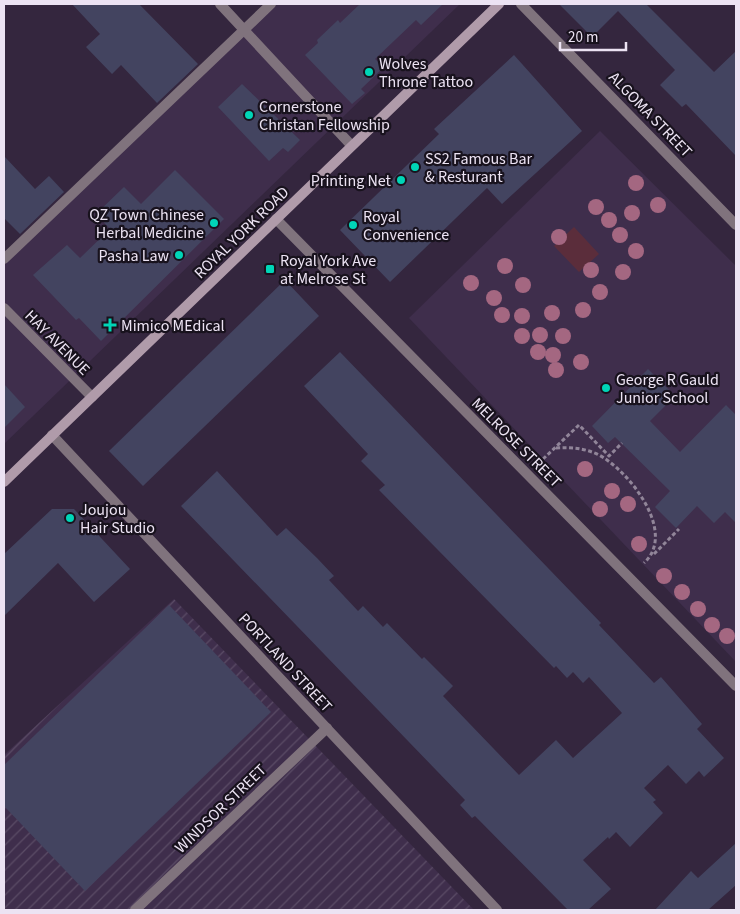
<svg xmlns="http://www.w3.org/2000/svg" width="740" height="914" font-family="'Source Sans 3',sans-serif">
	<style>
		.built { fill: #3f2e4c }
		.industrial { fill: url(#industrial-furrows) }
		.green { fill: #5b2d3b }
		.building { fill: #434460 }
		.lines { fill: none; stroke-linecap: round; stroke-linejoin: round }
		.path { stroke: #918599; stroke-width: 3; stroke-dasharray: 4 2.5; stroke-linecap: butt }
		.service { stroke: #80737d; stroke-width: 10 }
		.minor { stroke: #80737d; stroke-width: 10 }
		.secondary { stroke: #b09baa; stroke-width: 10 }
		.tree { fill: #a46781 }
		.poi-dot { fill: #00d5b7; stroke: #18121d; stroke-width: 2 }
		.labels { text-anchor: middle; stroke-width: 4.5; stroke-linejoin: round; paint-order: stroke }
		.poi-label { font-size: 16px; fill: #ece3f3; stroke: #18121d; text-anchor: start }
		.street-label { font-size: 16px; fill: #ece3f3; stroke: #18121d }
	</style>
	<defs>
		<pattern id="industrial-furrows" width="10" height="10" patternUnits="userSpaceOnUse" patternTransform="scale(1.25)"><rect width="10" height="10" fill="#3f2e4c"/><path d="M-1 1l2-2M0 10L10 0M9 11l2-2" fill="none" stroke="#5b4c66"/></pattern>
	</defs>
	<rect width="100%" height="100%" fill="#34263e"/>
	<!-- built -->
	<g class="built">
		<polygon points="274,4 460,4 4,444 4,256"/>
		<polygon points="600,131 736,266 736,662 409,318"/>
	</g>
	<!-- industrial -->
	<polygon class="industrial" points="174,599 474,910 4,910 4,755"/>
	<!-- green -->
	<polygon class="green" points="574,227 599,254 579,272 554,246"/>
	<!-- building -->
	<g class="building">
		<polygon points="72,4 139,4 198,64 157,103 121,65 112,74 86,47 100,34"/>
		<polygon points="360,4 443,4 421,25 416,20 375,59 384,67 361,89 365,93 352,104 305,55 318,43 317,40 338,20 340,23"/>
		<polygon points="559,4 646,4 714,72 736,51 736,156 686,104 682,107 660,85 675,70 618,11 592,37"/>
		<polygon points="514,55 582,131 502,204 487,188 390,282 340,230 439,134 434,129"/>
		<polygon points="242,84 300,140 288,152 283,148 269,161 218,107"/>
		<polygon points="4,156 35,189 49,176 64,192 20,234 4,218"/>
		<polygon points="175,170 224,219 101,341 79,318 76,320 33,275 67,245 80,258 110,229 96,214 124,187 141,204"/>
		<polygon points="285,280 319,316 143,486 109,451"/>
		<polygon points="340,352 601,623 599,625 654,683 661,677 702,724 697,729 724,758 704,777 699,771 686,784 668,765 644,788 656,800 653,802 663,813 630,847 616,832 609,839 608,837 583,860 611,889 588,910 568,910 475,816 472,818 460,805 465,800 181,506 217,471 277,536 286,528 317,558 334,576 329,580 358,611 363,606 383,627 387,623 422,659 424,657 453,686 443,696 519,775 556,740 573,758 622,713 589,677 583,683 573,672 567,678 556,666 554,668 379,490 385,485 361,461 368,454 304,386"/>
		<polygon points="648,369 675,396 650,421 680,452 726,405 736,415 736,523 725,512 714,523 697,506 676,528 655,507 670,491 615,437 608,443 592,426"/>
		<polygon points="4,384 25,407 4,428"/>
		<polygon points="52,509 74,509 130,569 94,602 58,563 4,616 4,554"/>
		<polygon points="169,605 271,712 85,891 4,806 4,765"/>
		<polygon points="736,843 736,885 708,910 655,910 691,871 698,878"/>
	</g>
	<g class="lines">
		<!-- path -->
		<g class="path">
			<path d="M556,448c15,-1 27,0 41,6 31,15 81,78 47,109"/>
			<polyline points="543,459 579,425 609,456 622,443"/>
			<polyline points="654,554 679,529"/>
		</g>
		<!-- service -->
		<polyline class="service" points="4,259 271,4"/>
		<!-- minor -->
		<g class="minor">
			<polyline points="220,4 351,145"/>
			<polyline points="521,4 736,225"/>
			<polyline points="276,219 736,686"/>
			<polyline points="4,308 92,397"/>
			<polyline points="52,435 497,910"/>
			<polyline points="135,910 327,728"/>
		</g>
		<!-- secondary -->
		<polyline class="secondary" points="4,482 499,4"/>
	</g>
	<!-- trees -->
	<g class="tree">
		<circle cx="636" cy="183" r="8"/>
		<circle cx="658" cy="205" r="8"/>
		<circle cx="596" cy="207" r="8"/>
		<circle cx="632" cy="213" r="8"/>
		<circle cx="609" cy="220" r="8"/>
		<circle cx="620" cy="235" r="8"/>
		<circle cx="559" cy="237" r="8"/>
		<circle cx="636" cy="251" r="8"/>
		<circle cx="505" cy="266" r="8"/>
		<circle cx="591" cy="270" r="8"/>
		<circle cx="623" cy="272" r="8"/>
		<circle cx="471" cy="283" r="8"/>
		<circle cx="523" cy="285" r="8"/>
		<circle cx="600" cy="292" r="8"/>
		<circle cx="494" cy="298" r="8"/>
		<circle cx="583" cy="310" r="8"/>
		<circle cx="552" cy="313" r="8"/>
		<circle cx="502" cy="315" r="8"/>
		<circle cx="522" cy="316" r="8"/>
		<circle cx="540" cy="335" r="8"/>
		<circle cx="522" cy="336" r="8"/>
		<circle cx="563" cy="336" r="8"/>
		<circle cx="538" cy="352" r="8"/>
		<circle cx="553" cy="355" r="8"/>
		<circle cx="581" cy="362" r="8"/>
		<circle cx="556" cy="370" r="8"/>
		<circle cx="585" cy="469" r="8"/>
		<circle cx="612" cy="491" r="8"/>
		<circle cx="628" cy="504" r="8"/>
		<circle cx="600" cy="509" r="8"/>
		<circle cx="639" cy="544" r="8"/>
		<circle cx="664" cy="576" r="8"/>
		<circle cx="682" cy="592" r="8"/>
		<circle cx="698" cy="609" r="8"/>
		<circle cx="712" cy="625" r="8"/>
		<circle cx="727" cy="636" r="8"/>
	</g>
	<!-- markers -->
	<g class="poi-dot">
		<circle cx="369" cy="72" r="5"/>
		<circle cx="249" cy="115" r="5"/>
		<circle cx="415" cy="167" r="5"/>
		<circle cx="401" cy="180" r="5"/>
		<circle cx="214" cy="223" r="5"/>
		<circle cx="353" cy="225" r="5"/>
		<circle cx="179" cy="255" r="5"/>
		<rect x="265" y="264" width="10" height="10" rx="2.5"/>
		<path d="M107.5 317.5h5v5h5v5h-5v5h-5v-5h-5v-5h5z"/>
		<circle cx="606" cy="388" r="5"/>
		<circle cx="70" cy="518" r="5"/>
	</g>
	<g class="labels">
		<!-- poi labels -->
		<g class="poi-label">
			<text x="379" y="69">Wolves<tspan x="379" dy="18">Throne Tattoo</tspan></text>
			<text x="259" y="112">Cornerstone<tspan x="259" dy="18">Christan Fellowship</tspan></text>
			<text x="425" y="164">SS2 Famous Bar<tspan x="425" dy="18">&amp; Resturant</tspan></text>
			<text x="391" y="186" text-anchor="end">Printing Net</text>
			<text x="204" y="220" text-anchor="end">QZ Town Chinese<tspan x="204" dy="18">Herbal Medicine</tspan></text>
			<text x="363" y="222">Royal<tspan x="363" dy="18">Convenience</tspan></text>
			<text x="169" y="261" text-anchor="end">Pasha Law</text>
			<text x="280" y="266">Royal York Ave<tspan x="280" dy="18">at Melrose St</tspan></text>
			<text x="121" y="331">Mimico MEdical</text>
			<text x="616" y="385">George R Gauld<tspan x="616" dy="18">Junior School</tspan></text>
			<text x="80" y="515">Joujou<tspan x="80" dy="18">Hair Studio</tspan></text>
		</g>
		<!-- street labels -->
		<g class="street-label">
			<text transform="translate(651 114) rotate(46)" y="6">ALGOMA STREET</text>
			<text transform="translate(241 232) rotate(-44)" y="6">ROYAL YORK ROAD</text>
			<text transform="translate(58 342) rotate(45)" y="6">HAY AVENUE</text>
			<text transform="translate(517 442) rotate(45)" y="6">MELROSE STREET</text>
			<text transform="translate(286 662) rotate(47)" y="6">PORTLAND STREET</text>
			<text transform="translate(220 808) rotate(-44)" y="6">WINDSOR STREET</text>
		</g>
	</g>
	<!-- border -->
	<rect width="740" height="914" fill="none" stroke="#ece3f3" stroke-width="10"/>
	<!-- scale -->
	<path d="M560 42v8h66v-8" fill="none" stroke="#ece3f3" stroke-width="2.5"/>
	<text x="568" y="42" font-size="15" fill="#ece3f3" stroke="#18121d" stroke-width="4" paint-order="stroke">20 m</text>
</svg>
